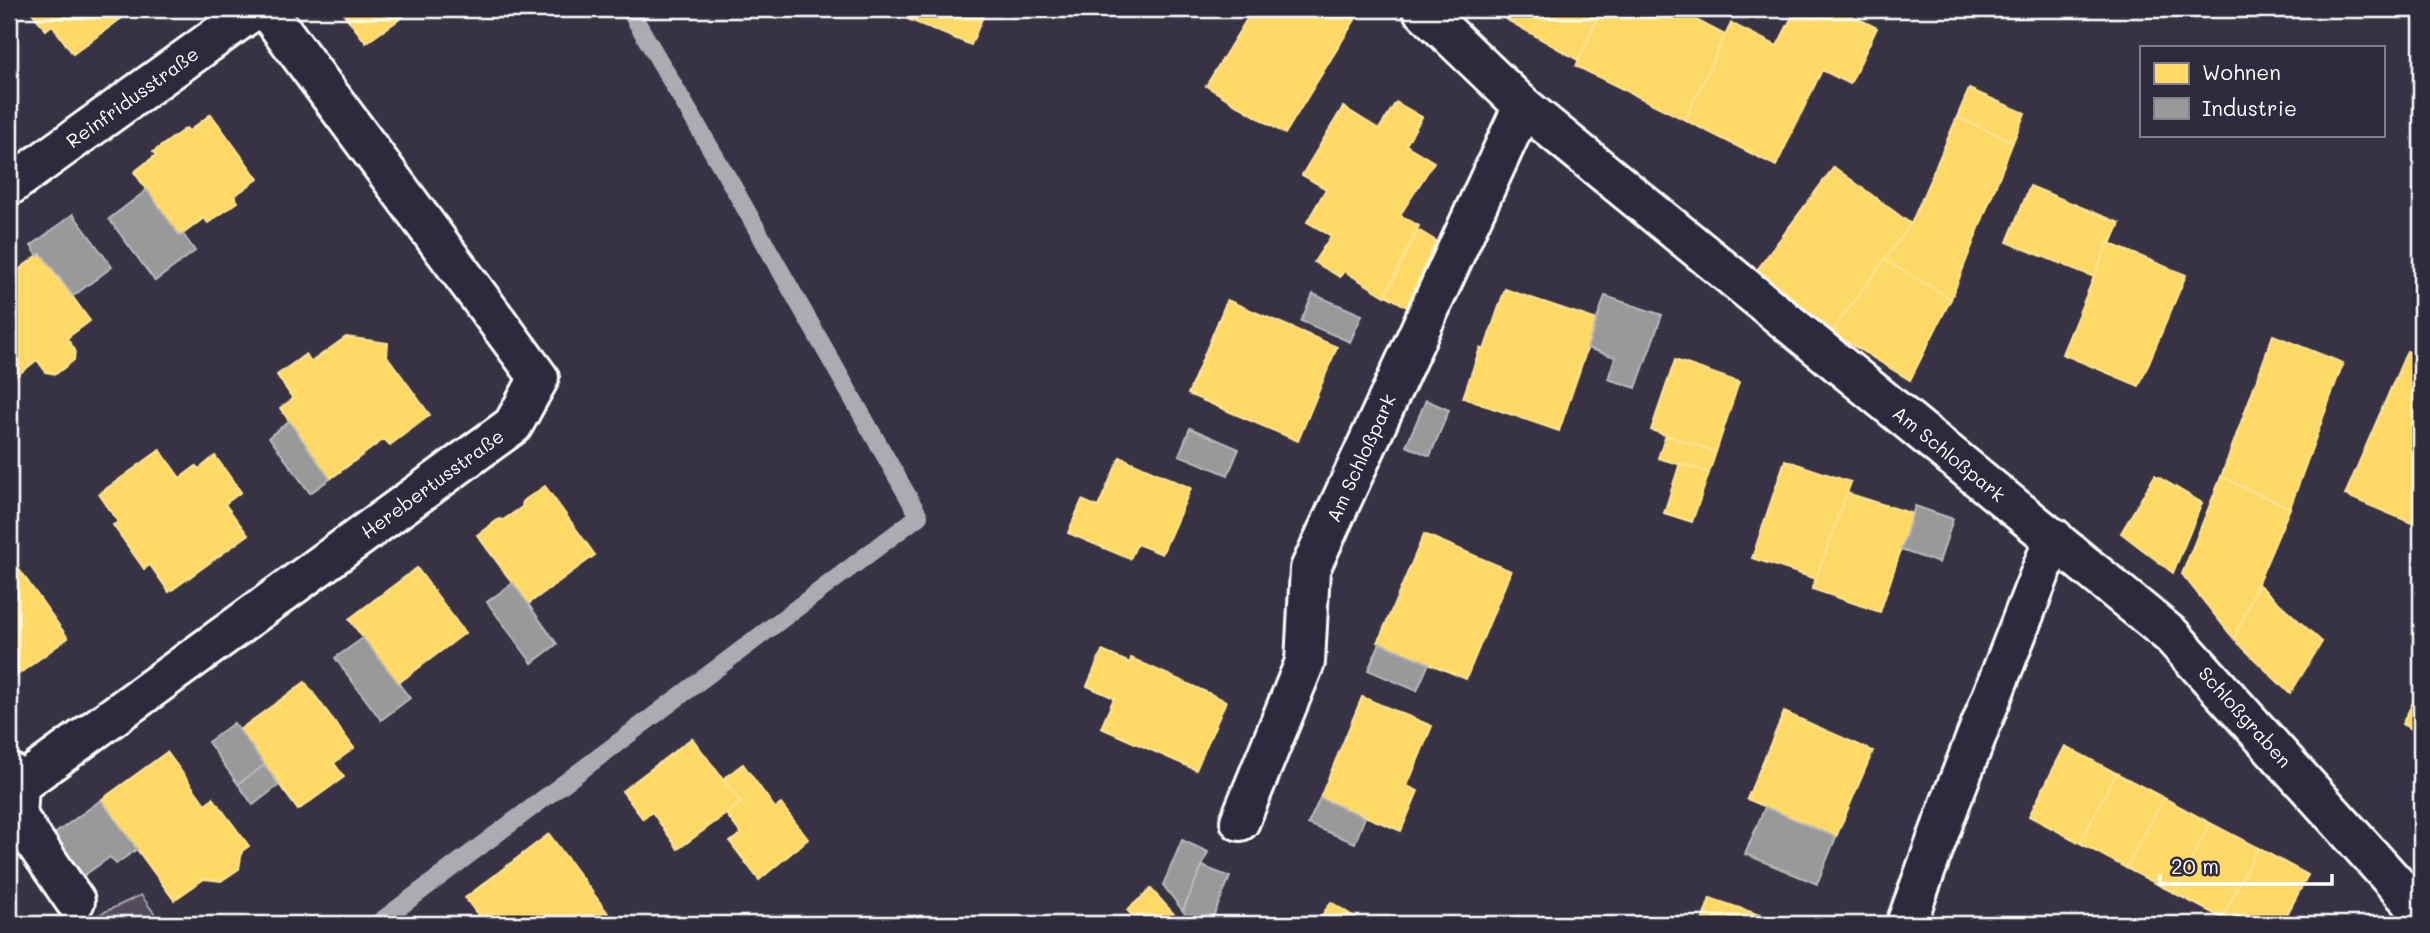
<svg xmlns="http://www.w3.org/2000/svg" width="2430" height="933" font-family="Mali,sans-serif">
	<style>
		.green { fill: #514c5c; stroke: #a8a6ae; stroke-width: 2 }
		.homes { fill: #ffd966; stroke: #ffe494; stroke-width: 2 }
		.industry { fill: #999; stroke: #b8b8b8; stroke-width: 2 }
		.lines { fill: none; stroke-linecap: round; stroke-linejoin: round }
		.stream { stroke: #adabb2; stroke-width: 18 }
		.minor-casing { stroke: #fff; stroke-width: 44 }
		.minor { stroke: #2f2a3d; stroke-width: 38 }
		.labels { text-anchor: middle; stroke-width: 7; stroke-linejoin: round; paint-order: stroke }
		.street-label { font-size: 19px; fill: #fff; stroke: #2f2a3d }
	</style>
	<rect width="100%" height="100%" fill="#373345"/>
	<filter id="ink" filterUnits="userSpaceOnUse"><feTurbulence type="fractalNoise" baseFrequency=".0143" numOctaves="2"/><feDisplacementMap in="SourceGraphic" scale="14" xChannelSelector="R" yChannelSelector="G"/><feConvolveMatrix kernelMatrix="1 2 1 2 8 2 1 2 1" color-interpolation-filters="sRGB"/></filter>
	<g filter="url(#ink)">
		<!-- green -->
		<polygon class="green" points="141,895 162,924 78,924 79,924"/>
		<!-- homes -->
		<g class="homes">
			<polygon points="29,9 134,9 73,54 52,25 46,30"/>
			<polygon points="340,9 414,9 366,43"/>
			<polygon points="883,9 986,9 971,45"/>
			<polygon points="1253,9 1352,9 1359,13 1285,134 1206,86"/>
			<polygon points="1488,9 1602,9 1578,60"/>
			<polygon points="1602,9 1675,9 1725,35 1685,120 1576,66"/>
			<polygon points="1796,9 1839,9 1877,28 1850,84 1822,70 1776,166 1685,120 1731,23 1777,46"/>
			<polygon points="1969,89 2025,113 2013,142 1957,117"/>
			<polygon points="1396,102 1422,117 1406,145 1434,162 1400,215 1419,226 1385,296 1344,271 1340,277 1314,262 1331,236 1307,222 1326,189 1302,175 1343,107 1379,129"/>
			<polygon points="211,114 258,179 234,196 238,202 208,223 204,218 180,236 134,172 156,155 153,152 186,128 189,131"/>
			<polygon points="1957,117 2013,142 1951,299 1885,260 1911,224"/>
			<polygon points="1834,167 1911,224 1831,332 1754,274"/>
			<polygon points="2030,186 2120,223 2111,244 2108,243 2094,277 2007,242"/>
			<polygon points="1418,230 1436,241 1407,307 1386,295"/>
			<polygon points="2108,243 2186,275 2139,386 2062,354"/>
			<polygon points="41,253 90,321 67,338 75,350 74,360 56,374 46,372 37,360 15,377 9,368 9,277"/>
			<polygon points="1885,260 1951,299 1910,380 1831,332"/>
			<polygon points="1505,289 1597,320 1559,431 1463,398 1480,348 1484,350"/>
			<polygon points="1227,300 1337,347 1298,441 1188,394"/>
			<polygon points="2273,335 2343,363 2290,508 2221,477"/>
			<polygon points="346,337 388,343 387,356 430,415 390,445 384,439 330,479 280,408 293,399 277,375 306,354 311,362"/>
			<polygon points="2407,351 2421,356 2421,527 2345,495"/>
			<polygon points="1675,360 1739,382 1716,452 1651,430"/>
			<polygon points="1666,435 1716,452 1709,473 1658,458"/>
			<polygon points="160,450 180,478 196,466 199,469 215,456 241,492 225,504 248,535 169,592 150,565 144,569 113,525 118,522 99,494"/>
			<polygon points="1120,457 1191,488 1162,554 1137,544 1130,559 1068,533 1082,500 1098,507"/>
			<polygon points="1785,460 1851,482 1816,579 1752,558"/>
			<polygon points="1680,463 1709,473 1692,522 1664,513"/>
			<polygon points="2155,475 2202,503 2173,573 2121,533"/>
			<polygon points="2221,477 2290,508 2234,639 2182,574"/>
			<polygon points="545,486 595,555 528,604 477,535 499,519 503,520 522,507 523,501"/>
			<polygon points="1847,493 1913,514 1880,612 1812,589"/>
			<polygon points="1424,534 1511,571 1466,679 1378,642"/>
			<polygon points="16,565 68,638 9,681 9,570"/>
			<polygon points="417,568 465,633 397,684 349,619"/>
			<polygon points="2258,584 2322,642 2290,694 2234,639"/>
			<polygon points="1102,651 1130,663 1131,658 1226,701 1196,770 1101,728 1114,698 1087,686"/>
			<polygon points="305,682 354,748 334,763 344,777 298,810 239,730"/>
			<polygon points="2421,687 2421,734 2402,724"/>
			<polygon points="1362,697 1432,726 1407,786 1418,791 1401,831 1320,798"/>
			<polygon points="1784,712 1873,751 1836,837 1747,799"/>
			<polygon points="692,738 741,803 678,849 652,812 643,819 622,791"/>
			<polygon points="2065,746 2116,773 2080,843 2029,816"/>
			<polygon points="167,752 205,804 213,798 249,846 242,851 239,869 221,881 204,879 174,900 101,800"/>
			<polygon points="743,764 775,808 781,804 808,839 759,880 730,842 741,834 726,814 741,803 723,779"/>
			<polygon points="2116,773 2164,798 2126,868 2080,843"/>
			<polygon points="2164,798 2210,823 2174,893 2126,868"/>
			<polygon points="2210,823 2258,848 2222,918 2174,893"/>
			<polygon points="549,834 613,920 606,924 485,924 465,898"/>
			<polygon points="2258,848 2308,875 2282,924 2233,924 2222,918"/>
			<polygon points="1151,889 1183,924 1140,924 1127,910"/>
			<polygon points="1710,898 1769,918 1766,924 1701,924"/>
			<polygon points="1331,902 1365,924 1316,924"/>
		</g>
		<!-- industry -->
		<g class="industry">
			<polygon points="147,190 180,236 183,234 195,251 155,281 109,219"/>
			<polygon points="73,214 112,267 73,296 41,253 38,256 31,246"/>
			<polygon points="1313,294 1362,315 1350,342 1301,321"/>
			<polygon points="1605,296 1662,315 1636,388 1608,379 1615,357 1587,348"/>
			<polygon points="1426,400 1449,410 1430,456 1406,446"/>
			<polygon points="289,421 330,479 310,493 269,437"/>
			<polygon points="1190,428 1239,449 1228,475 1179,455"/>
			<polygon points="1915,506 1953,519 1939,563 1901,550"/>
			<polygon points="513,583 557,644 532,663 487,602"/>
			<polygon points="363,638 410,698 381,720 335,658"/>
			<polygon points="1380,643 1429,663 1417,691 1368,670"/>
			<polygon points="234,723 265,765 238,784 208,742"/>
			<polygon points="265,765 279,785 253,805 238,784"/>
			<polygon points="1320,798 1365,817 1355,843 1308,824"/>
			<polygon points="101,800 137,849 116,864 110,857 79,879 49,838"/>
			<polygon points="1765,807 1836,837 1817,884 1745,854"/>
			<polygon points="1182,840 1208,852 1183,911 1163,885"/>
			<polygon points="1202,866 1230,877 1210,924 1192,924 1183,911"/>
		</g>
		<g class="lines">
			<!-- stream -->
			<polyline class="stream" points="377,924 919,516 732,185 629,9"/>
			<!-- minor casing -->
			<g class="minor-casing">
				<g id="minor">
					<path id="s1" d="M1422,9l101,97 649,530 249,276"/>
					<path id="s2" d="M9,186l246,-177"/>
					<path id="s3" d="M9,772l10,13 494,-360 26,-47 -273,-369"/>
					<polyline points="19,785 17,816 75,901"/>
					<path id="s4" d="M1240,821l65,-159 5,-93 213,-463"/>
					<polyline points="1906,924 1951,801 2054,538"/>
				</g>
			</g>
			<!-- minor -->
			<use href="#minor" class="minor"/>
		</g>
	</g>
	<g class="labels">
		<!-- street labels -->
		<g class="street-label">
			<text dy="7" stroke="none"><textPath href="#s2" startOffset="152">Reinfridusstraße</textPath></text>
			<text dy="7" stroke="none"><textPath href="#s1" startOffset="690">Am Schloßpark</textPath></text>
			<text dy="7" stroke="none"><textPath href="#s4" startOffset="387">Am Schloßpark</textPath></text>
			<text dy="7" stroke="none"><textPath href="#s3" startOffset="528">Herebertusstraße</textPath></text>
			<text dy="7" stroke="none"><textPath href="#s1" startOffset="1087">Schloßgraben</textPath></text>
		</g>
	</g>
	<!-- margin -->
	<rect width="2430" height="933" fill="none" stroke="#2f2a3d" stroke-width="35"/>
	<rect x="18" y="18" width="2395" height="898" fill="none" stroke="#fff" stroke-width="2.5" filter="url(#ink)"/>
	<!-- legend -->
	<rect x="2140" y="46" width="245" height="91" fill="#2f2a3d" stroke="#827f8b" stroke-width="2"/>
	<rect x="2154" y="63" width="35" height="21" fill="#ffd966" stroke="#827f8b" stroke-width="2"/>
	<text x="2202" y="80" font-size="21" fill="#ffffff">Wohnen</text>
	<rect x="2154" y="98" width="35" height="21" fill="#999999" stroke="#827f8b" stroke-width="2"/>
	<text x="2202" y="116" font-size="21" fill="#ffffff">Industrie</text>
	<!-- scale -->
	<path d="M2160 874v10h172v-10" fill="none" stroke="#ffffff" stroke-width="3.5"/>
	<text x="2171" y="874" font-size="21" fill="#ffffff" stroke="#2f2a3d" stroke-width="5" paint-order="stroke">20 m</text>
</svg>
